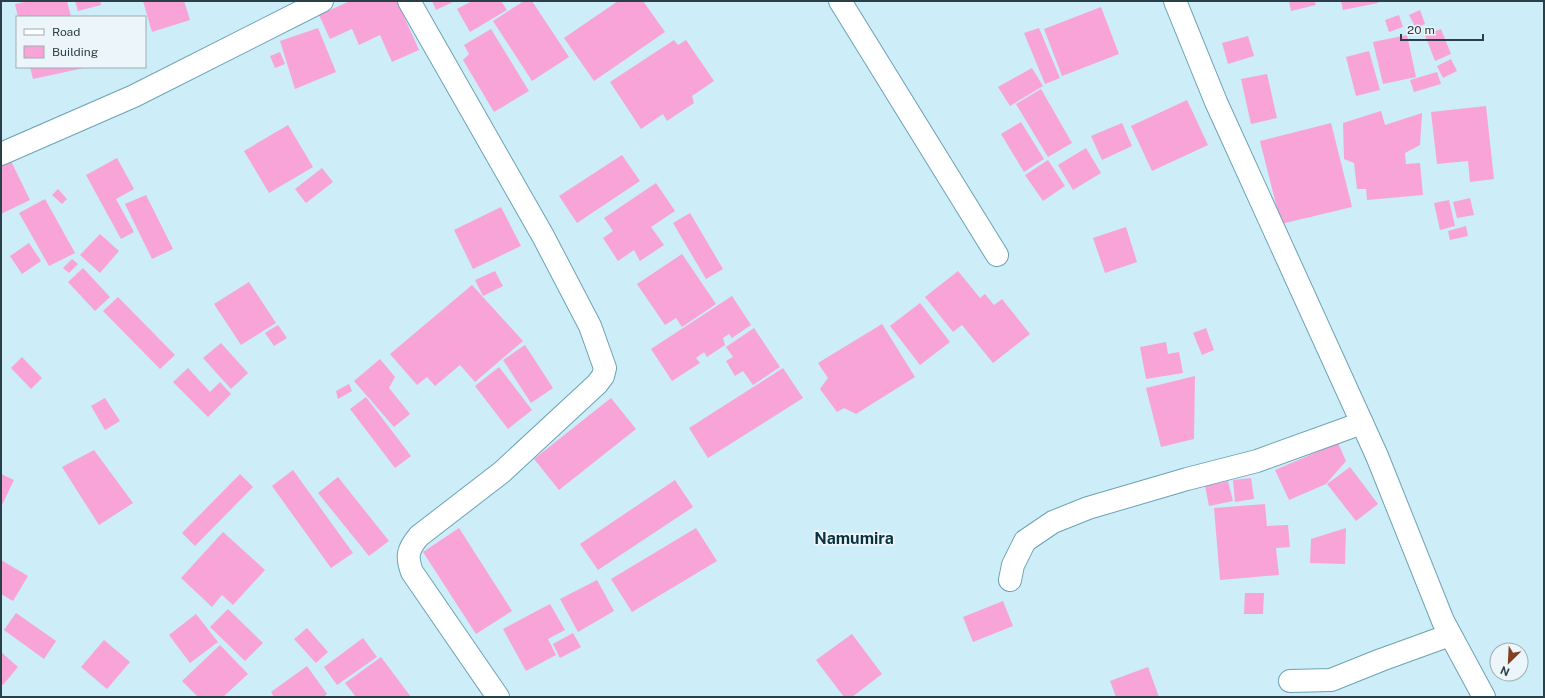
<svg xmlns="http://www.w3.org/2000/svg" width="1545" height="698" font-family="'Public Sans',sans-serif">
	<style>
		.building { fill: #f8a4d8 }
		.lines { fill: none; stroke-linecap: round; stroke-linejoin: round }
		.minor-casing { stroke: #6ca2b5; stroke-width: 24 }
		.minor { stroke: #fff; stroke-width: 22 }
		.labels { text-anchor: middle; stroke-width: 3.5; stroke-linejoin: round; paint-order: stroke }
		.quarter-label { font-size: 16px; font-weight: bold; fill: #083340; stroke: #ecf6fa }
	</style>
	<rect width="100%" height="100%" fill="#cdedf9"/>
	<!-- building -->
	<g class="building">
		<polygon points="29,1 67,1 71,17 18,17 15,4"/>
		<polygon points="75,1 100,1 101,5 78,11"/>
		<polygon points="143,1 184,1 190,20 152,32"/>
		<polygon points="350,1 397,1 419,50 392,62 380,35 359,45 352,29 330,39 319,15"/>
		<polygon points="432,1 455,1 436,10"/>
		<polygon points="472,1 501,1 507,10 470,32 457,9"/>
		<polygon points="524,1 532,1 569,57 532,81 493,21"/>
		<polygon points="618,1 643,1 665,32 594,81 564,38"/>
		<polygon points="1289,1 1314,1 1316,5 1291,11"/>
		<polygon points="1341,1 1378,1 1378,3 1343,10"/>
		<polygon points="1101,7 1119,54 1062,76 1044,29"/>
		<polygon points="1420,10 1425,24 1416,28 1409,15"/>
		<polygon points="1399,15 1403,27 1389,32 1385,20"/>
		<polygon points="318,28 336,72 295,89 280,41"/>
		<polygon points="1039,28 1060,78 1045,84 1024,33"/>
		<polygon points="491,29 529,91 494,112 463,60 469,54 464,45"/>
		<polygon points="1441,29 1451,54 1435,61 1425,35"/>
		<polygon points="1407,35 1416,77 1383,84 1373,42"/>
		<polygon points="1248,36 1254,56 1228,64 1222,43"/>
		<polygon points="674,40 678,45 686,40 714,81 692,96 694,103 667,121 663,114 641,129 610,82"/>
		<polygon points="1369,51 1380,90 1356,96 1346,57"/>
		<polygon points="280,52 285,64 275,68 270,56"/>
		<polygon points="1451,59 1457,71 1443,78 1437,66"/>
		<polygon points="30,67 84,67 84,68 33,79"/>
		<polygon points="1032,68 1043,86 1010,106 998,87"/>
		<polygon points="1437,72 1441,84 1414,92 1410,80"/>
		<polygon points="1267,74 1277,118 1251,124 1241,79"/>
		<polygon points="1041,89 1072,143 1048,157 1016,104"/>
		<polygon points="1187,100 1208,145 1152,171 1131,126"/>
		<polygon points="1486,106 1494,179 1470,182 1468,161 1437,164 1431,112"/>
		<polygon points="1381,111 1385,125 1422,113 1420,145 1405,153 1406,164 1420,163 1423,195 1367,200 1366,189 1357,189 1354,163 1344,159 1343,123"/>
		<polygon points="1021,122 1044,159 1024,172 1001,134"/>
		<polygon points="1122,123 1132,146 1102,160 1091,136"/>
		<polygon points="1331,123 1352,207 1281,224 1260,141"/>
		<polygon points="288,125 313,167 269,193 244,151"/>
		<polygon points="1086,148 1101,173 1073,190 1058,165"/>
		<polygon points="622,155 640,181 577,223 559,196"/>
		<polygon points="117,158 134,189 116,199 134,232 121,239 86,175"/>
		<polygon points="1048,160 1065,186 1043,201 1025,175"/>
		<polygon points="11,161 30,200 1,214 1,166"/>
		<polygon points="322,168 333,182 306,203 295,189"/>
		<polygon points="656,183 675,211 651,227 664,245 640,261 634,250 618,261 603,238 613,231 604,218"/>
		<polygon points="58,189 67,199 62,204 52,195"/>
		<polygon points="146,195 173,249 152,259 125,204"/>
		<polygon points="1470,198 1474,215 1457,218 1453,202"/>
		<polygon points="45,199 75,253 49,266 19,213"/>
		<polygon points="1449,200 1455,226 1440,230 1434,203"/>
		<polygon points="501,207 521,246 473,269 454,230"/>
		<polygon points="690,213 723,269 706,279 673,223"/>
		<polygon points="1466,226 1468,236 1450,240 1448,231"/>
		<polygon points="1126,227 1137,262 1105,273 1093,238"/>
		<polygon points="100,234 119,251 100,273 80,255"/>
		<polygon points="29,243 41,261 22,274 10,256"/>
		<polygon points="682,254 716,304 682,327 676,318 665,325 637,284"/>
		<polygon points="72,259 78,264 69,273 63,268"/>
		<polygon points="83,268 110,297 95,311 68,282"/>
		<polygon points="495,271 503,286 483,296 475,280"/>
		<polygon points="958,271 980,298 985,294 994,305 1002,299 1030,334 993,363 962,325 953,332 925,297"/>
		<polygon points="249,282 276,323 241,345 214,304"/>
		<polygon points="472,285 523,341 475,382 460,365 435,386 427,377 417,385 390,354"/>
		<polygon points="732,296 751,325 732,338 729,334 723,338 725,345 707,357 704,352 696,358 700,363 672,381 651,349"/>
		<polygon points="118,297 175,355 160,369 103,311"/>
		<polygon points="920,303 950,342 920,365 890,326"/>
		<polygon points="882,324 915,377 856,414 844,408 837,412 820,389 828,378 818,363"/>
		<polygon points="278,325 287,338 274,346 265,333"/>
		<polygon points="754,328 780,367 753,385 743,371 735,376 726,361 733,357 726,347"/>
		<polygon points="1206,328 1214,350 1202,355 1193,333"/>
		<polygon points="1166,342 1168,354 1179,352 1183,373 1146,379 1140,347"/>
		<polygon points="221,343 248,373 231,389 203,358"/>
		<polygon points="525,345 553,388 531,403 503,360"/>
		<polygon points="22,357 42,378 31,389 11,368"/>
		<polygon points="380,359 395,377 389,388 410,414 394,427 354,381"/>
		<polygon points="499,367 532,410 508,429 475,386"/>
		<polygon points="188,368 210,392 220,382 231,394 208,417 173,382"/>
		<polygon points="783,368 803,398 708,458 689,428"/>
		<polygon points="1195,376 1194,439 1161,447 1146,388"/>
		<polygon points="349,384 352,391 338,399 336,391"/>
		<polygon points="366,397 411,456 395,468 350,409"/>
		<polygon points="105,398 120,421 105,430 91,406"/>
		<polygon points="611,398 636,429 559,490 534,459"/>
		<polygon points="1338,443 1346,461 1326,484 1289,500 1275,470"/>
		<polygon points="94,450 133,503 99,525 62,467"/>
		<polygon points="1350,467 1378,504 1356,521 1327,484"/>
		<polygon points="293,470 353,553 331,568 272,486"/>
		<polygon points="1,474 14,480 1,507"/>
		<polygon points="240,474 253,487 195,546 182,533"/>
		<polygon points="338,477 389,541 369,556 318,493"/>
		<polygon points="1251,478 1254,499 1235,502 1233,480"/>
		<polygon points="675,480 693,507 598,570 580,544"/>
		<polygon points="1228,481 1233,501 1209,506 1205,486"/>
		<polygon points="1265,504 1267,526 1288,525 1290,547 1276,548 1279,575 1220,580 1214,508"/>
		<polygon points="459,528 512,611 476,634 423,552"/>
		<polygon points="696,528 717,561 632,612 611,579"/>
		<polygon points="1346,528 1345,564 1310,563 1311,539"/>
		<polygon points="223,532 265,570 233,605 222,595 212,607 181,578"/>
		<polygon points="1,560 28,576 13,601 1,594"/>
		<polygon points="597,580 614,611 578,632 560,599"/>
		<polygon points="1245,593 1264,593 1263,614 1244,614"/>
		<polygon points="1003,601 1013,626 973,642 963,617"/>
		<polygon points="550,604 565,630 548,639 556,655 526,671 503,629"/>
		<polygon points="228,609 263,643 245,661 210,627"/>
		<polygon points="16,613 56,641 44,659 4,630"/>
		<polygon points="196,614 218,642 190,663 169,635"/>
		<polygon points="307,628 328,652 316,663 294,639"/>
		<polygon points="573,633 581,647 560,658 553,644"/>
		<polygon points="852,634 882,674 852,697 844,697 816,660"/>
		<polygon points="363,638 377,657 337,685 324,667"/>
		<polygon points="104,640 130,662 107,689 81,667"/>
		<polygon points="220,645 248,674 223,697 198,697 182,681"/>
		<polygon points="1,652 18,667 3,685 1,683"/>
		<polygon points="381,657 411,697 356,697 345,683"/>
		<polygon points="307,666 327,694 324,697 274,697 271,692"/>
		<polygon points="1148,667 1159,697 1116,697 1110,681"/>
	</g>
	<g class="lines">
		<!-- minor casing -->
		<g class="minor-casing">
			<g id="minor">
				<path d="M409,1l134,235 47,90 15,42 -2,8 -6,8 -95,88 -83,64c-11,13 -13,20 -7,36l86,125"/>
				<polyline points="840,1 997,255"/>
				<polyline points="1175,1 1216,102 1377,456 1443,621 1484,697"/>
				<polyline points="1,154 134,96 322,1"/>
				<polyline points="1010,580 1013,565 1025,541 1053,522 1088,508 1187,479 1257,461 1362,423"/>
				<polyline points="1290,681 1331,680 1381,660 1450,635"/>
			</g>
		</g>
		<!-- minor -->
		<use href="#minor" class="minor"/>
	</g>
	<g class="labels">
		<!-- quarter labels -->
		<g class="quarter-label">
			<text x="854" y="544">Namumira</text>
		</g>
	</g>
	<!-- border -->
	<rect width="1545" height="698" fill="none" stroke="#2a4048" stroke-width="4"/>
	<!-- legend -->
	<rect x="16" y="16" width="130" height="52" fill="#ecf6fa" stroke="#9eadb3"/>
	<rect x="24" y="29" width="20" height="6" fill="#ffffff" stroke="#9eadb3"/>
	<text x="52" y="36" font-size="12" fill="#2a4048">Road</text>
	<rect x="24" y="46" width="20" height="12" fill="#f8a4d8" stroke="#9eadb3"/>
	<text x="52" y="56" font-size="12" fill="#2a4048">Building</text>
	<!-- north arrow -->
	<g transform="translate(1509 662) rotate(204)"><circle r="19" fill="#ecf6fa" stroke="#9eadb3"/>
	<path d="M0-3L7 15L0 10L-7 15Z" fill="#863e20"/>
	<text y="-6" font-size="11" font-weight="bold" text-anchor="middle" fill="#2a4048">N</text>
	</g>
	<!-- scale -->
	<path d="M1401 34v6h82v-6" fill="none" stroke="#2a4048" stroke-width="2"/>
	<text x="1407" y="34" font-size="12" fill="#2a4048" stroke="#ecf6fa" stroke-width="3" paint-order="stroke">20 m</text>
</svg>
